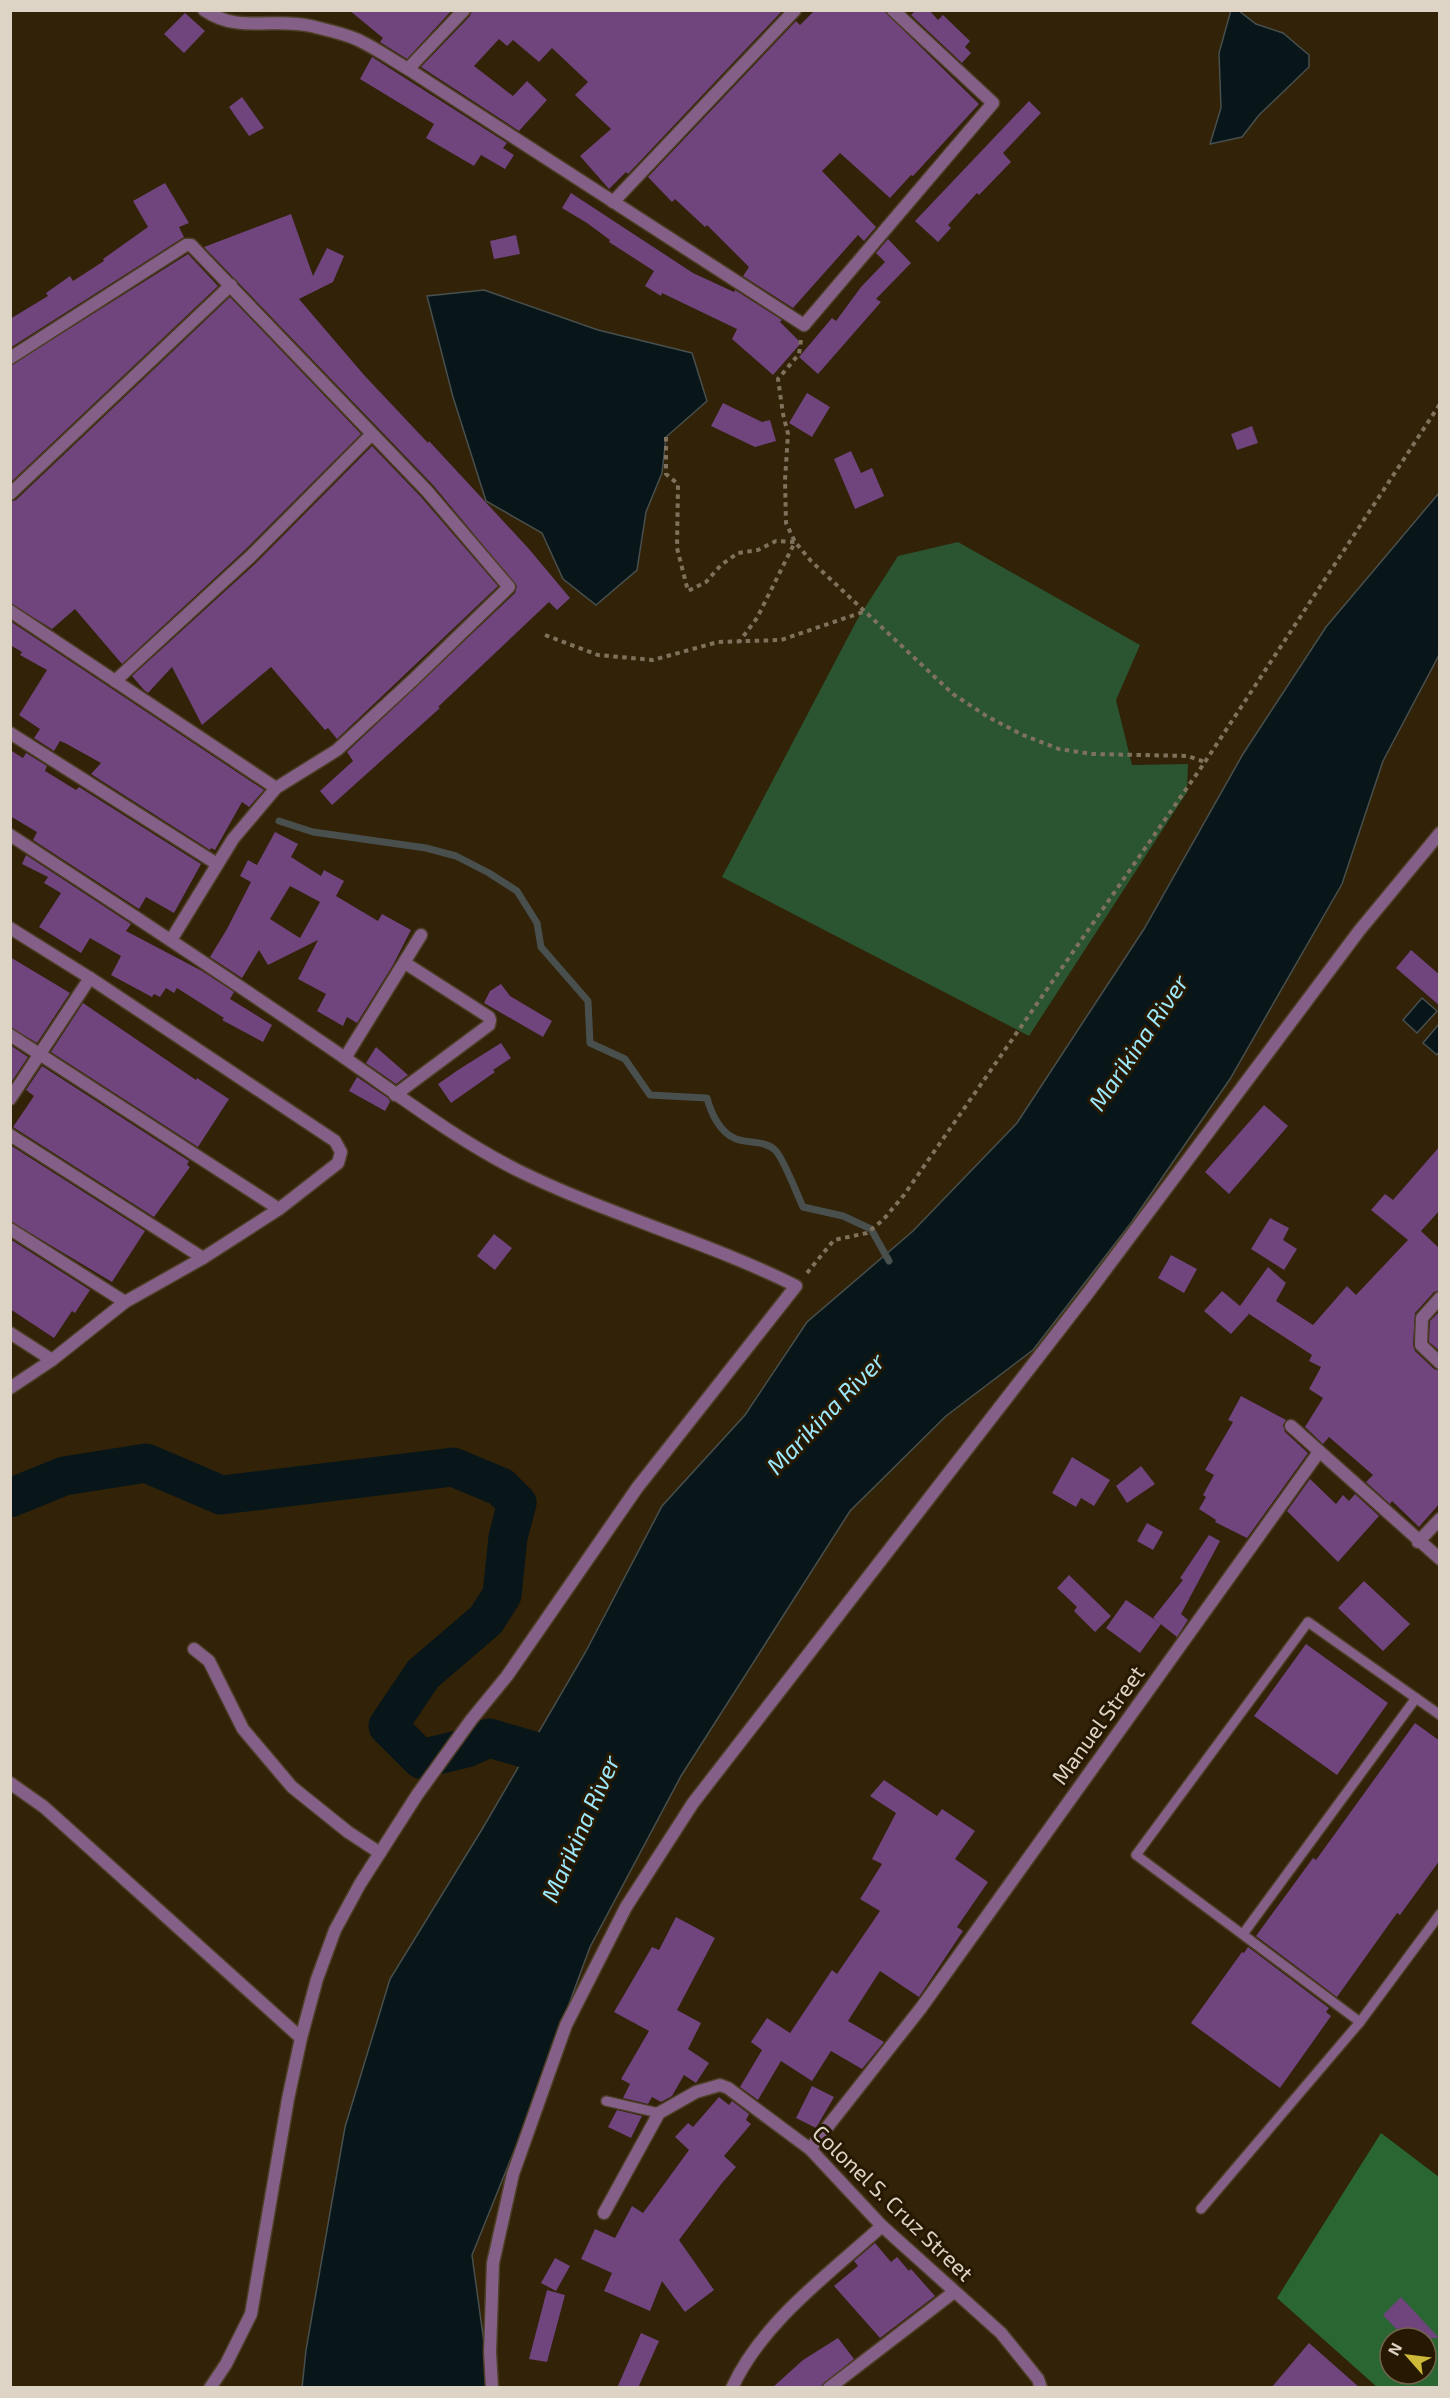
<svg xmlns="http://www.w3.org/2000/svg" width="1450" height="2398" font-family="'Exo 2',sans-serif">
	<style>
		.green { fill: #2b5430 }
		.forest { fill: #296632; fill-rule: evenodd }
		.water { fill: #08161a; stroke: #484f4d; stroke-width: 1.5 }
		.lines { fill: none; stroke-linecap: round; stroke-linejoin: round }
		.stream { stroke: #484f4d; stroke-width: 7 }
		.river { stroke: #08161a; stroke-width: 39 }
		.building { fill: #70447d; fill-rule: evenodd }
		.lane-casing { stroke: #4d3e26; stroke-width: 12 }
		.street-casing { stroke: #4d3e26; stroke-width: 15 }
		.path { stroke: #7f725d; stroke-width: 4; stroke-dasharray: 4.5 4.5; stroke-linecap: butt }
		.lane { stroke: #846088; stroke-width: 9 }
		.street { stroke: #846088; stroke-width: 12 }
		.labels { text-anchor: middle; stroke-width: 6; stroke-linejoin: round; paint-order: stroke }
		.street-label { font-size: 22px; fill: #ded4c5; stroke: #271901 }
		.water-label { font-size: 24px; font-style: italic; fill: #9ce8fc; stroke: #271901 }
	</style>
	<rect width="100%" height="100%" fill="#312208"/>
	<!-- green -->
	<polygon class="green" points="958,542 1140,645 1116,700 1132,765 1188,764 1187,792 1029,1036 722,877 857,620 898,556"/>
	<!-- forest -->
	<path class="forest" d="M1381,2133l58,44v210h-62l-100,-89zM1390,2338h36v36h-36z"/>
	<!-- water -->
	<g class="water">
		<polygon points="1231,10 1239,11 1256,24 1283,33 1309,55 1309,67 1259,115 1242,137 1210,144 1221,108 1219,53"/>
		<polygon points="484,290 598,330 692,353 707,401 666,437 662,473 646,512 637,570 596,605 563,579 542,533 486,501 453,397 427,296"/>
		<polygon points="1439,493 1439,655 1383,761 1342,884 1230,1079 1131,1223 1033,1350 946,1416 850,1511 681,1776 590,1947 523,2129 472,2255 490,2387 302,2388 306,2350 345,2127 390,1979 481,1831 585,1653 662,1506 745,1415 807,1322 913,1231 1017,1123 1144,929 1243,754 1326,627"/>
		<polygon points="1422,998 1437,1011 1417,1033 1403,1020"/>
		<polygon points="1439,1024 1439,1052 1437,1055 1423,1043"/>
	</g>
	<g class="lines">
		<!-- stream -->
		<path class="stream" d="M279,821l34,11 113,16 30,8 33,17 28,18 20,32 4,24 47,54 2,42 35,16 25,36 57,3c4,15 13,35 29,41 13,5 30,1 40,12 8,9 21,43 27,56l40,9 28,13 18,32"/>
		<!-- river -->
		<polyline class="river" points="10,1498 64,1476 146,1463 221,1495 453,1467 501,1487 517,1503 508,1537 502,1595 486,1620 423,1674 388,1726 421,1759 466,1748 489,1738 555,1757 577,1771"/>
	</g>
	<!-- building -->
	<g class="building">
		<polygon points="349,10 452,10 407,59 380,42 383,38"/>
		<polygon points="472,10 783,10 628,174 626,172 609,189 580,156 611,129 575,95 588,82 552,48 539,62 513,40 507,46 499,39 474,66 513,96 527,81 547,100 519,131 421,67 470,16"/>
		<polygon points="815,10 883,10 979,104 913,176 911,175 890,198 840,153 822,171 876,227 864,241 858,235 793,308 743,276 749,267 707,225 705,227 675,199 672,202 648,177 796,21 800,25"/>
		<polygon points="916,10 929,10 938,20 943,15 970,41 965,47 971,53 962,63 911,15"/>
		<polygon points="185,13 205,31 184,53 164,34"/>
		<polygon points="372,57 507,143 503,148 514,155 505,169 481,155 474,166 426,138 434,124 360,79"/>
		<polygon points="242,97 264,128 249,136 229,107"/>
		<polygon points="1029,101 1041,113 1003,153 1011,162 979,195 977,193 948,225 951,228 938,242 915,221"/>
		<polygon points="165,183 189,223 179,227 184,237 10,348 10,319 48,296 46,293 70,276 73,281 104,261 103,259 148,227 133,201"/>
		<polygon points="571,193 693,273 734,292 735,290 782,320 780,322 801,343 773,375 732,339 737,329 662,293 661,296 645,286 654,271 609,242 610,240 587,223 562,208"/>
		<polygon points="291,214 313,276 327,248 344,256 333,282 299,299 364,375 428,443 429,441 529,549 570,598 557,610 549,602 438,707 440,708 332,805 320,791 353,761 347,752 515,593 517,586 433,485 204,247"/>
		<polygon points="516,235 520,254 494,259 490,241"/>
		<polygon points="888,239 911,263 876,299 881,302 818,374 799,357 832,318 836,321 861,287 885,262 876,253"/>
		<polygon points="188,254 218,286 11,482 10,366"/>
		<polygon points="230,297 361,434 245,550 122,664 75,609 52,629 10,603 10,502 16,500"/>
		<polygon points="807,393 830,407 812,437 789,423"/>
		<polygon points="723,403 762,422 770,420 776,441 755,447 711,426"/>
		<polygon points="1252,426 1258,443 1237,450 1231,434"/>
		<polygon points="372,446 421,497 498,586 337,739 328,728 325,730 271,667 202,725 172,667 148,693 144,690 132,676 257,562"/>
		<polygon points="851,451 861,473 872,468 884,496 855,509 834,459"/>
		<polygon points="10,621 264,790 249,807 242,802 215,850 211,848 210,850 91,774 101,763 65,743 60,741 54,751 34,738 40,729 19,715 47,670 20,655 22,652 10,645"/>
		<polygon points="10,750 23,758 26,753 47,766 45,771 76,790 79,787 201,864 174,913 146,897 139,909 33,840 37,832 10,816"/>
		<path d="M275,832l23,12 -7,13 30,19 3,-6 20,11 -8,15 42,25 4,-7 29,16 -18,35 -36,58 -10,-6 -4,9 -26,-15 9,-17 -28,-15 20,-39 -50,25 -9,-15 -17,28 -32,-21 17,-28 24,-47 -11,-6 8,-16 9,5zM290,886l30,16 -20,36 -30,-19z"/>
		<polygon points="26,855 131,924 126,931 202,971 234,992 230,999 272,1025 263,1042 222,1020 224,1018 177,988 174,993 166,988 160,997 154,994 152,997 111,975 121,956 90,938 81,953 39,927 61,893 44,883 48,877 22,864"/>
		<polygon points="1411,950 1440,975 1440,1006 1396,968"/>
		<polygon points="10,957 70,993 37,1043 10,1027"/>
		<polygon points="501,984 510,996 552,1021 543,1037 484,1003 490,991"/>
		<polygon points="83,1003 196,1080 197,1078 229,1099 198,1147 51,1052"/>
		<polygon points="501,1043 511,1058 493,1070 495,1072 451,1103 438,1084 458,1070"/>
		<polygon points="10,1045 28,1057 12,1081 10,1080"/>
		<polygon points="376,1047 408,1075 396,1084 366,1063"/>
		<polygon points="42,1066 189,1161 187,1165 190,1167 154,1217 13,1127 34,1096 26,1090"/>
		<polygon points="357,1077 388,1098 390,1102 385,1111 349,1091"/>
		<polygon points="1264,1105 1288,1126 1229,1194 1205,1172"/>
		<polygon points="10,1145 145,1231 112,1282 10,1221"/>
		<polygon points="1440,1146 1440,1210 1421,1231 1440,1249 1440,1290 1434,1292 1415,1313 1413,1345 1415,1351 1434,1369 1440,1371 1440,1503 1419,1527 1392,1501 1390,1504 1366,1482 1373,1475 1329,1437 1323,1444 1305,1427 1323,1398 1309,1389 1321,1367 1309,1361 1312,1355 1246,1312 1249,1314 1231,1334 1204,1311 1222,1291 1240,1306 1268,1267 1286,1283 1276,1301 1313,1325 1347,1286 1356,1295 1408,1240 1371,1210 1385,1194 1393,1200"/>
		<polygon points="1270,1218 1289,1228 1283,1240 1297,1249 1284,1270 1251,1249"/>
		<polygon points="494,1234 512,1248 495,1270 477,1256"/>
		<polygon points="10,1239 90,1290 75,1313 72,1311 54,1338 10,1309"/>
		<polygon points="1171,1255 1197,1269 1184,1293 1158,1278"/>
		<polygon points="1440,1311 1440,1351 1429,1342 1430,1321"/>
		<polygon points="1241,1396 1286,1420 1283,1425 1285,1432 1308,1453 1247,1538 1215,1522 1216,1520 1199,1509 1206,1497 1203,1495 1214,1475 1205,1470 1233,1422 1228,1420"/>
		<polygon points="1072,1457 1110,1480 1094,1506 1081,1498 1076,1507 1052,1493"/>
		<polygon points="1141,1466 1155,1484 1127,1503 1116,1486"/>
		<polygon points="1310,1479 1336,1504 1343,1495 1349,1501 1355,1494 1379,1516 1338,1562 1287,1511"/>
		<polygon points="1147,1523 1163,1532 1153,1550 1137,1541"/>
		<polygon points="1209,1535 1220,1541 1181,1614 1188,1620 1177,1637 1153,1618 1183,1580 1180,1578"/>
		<polygon points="1069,1575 1111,1616 1095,1632 1074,1611 1077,1607 1057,1588"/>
		<polygon points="1364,1581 1410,1624 1383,1651 1338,1608"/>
		<polygon points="1126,1600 1161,1624 1140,1653 1106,1628"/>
		<polygon points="1306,1644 1388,1703 1337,1775 1254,1716"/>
		<polygon points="1415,1723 1440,1741 1440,1860 1400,1915 1397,1913 1337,1997 1256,1936 1313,1858 1316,1860"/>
		<polygon points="884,1780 937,1816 942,1809 975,1831 955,1859 988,1882 957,1927 963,1931 919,1997 880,1971 848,2021 884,2042 862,2069 831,2051 812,2081 781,2061 758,2100 740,2087 762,2050 751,2042 767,2018 790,2033 832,1970 837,1974 880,1911 860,1899 882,1864 872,1859 896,1813 870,1796"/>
		<polygon points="676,1917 715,1938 677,2010 701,2023 688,2049 709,2063 696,2083 684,2075 672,2096 661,2102 652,2097 648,2104 623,2098 630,2084 621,2079 649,2031 614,2012 652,1947 659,1950"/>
		<polygon points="1248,1947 1329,2008 1326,2012 1331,2016 1280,2088 1191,2023 1242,1952 1244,1953"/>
		<polygon points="812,2086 834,2097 816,2128 796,2118"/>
		<polygon points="719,2097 729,2105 732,2101 749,2114 746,2120 751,2124 724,2156 736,2167 722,2183 679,2240 714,2290 685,2312 662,2281 650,2311 604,2291 612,2273 581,2259 595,2229 615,2238 632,2206 643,2213 689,2150 675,2137 688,2123 693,2127"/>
		<polygon points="617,2110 642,2116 631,2138 608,2127"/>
		<polygon points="875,2243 891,2262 897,2257 909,2271 911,2269 935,2296 880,2338 834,2286 858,2266 854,2261"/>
		<polygon points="555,2258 570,2266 556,2291 541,2283"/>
		<polygon points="547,2290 565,2295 547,2362 529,2359"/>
		<polygon points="1401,2297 1439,2338 1405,2338 1383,2315"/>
		<polygon points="641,2333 659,2341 638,2388 617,2388"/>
		<polygon points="838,2338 854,2359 821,2386 818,2388 772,2388 803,2360"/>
		<polygon points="1309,2343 1360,2388 1271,2388"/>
	</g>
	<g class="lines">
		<!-- lane casing -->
		<g class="lane-casing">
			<g id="lane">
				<polyline points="1243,1934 1416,1698"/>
				<polyline points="1360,2022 1136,1855 1308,1622 1440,1715"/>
				<polyline points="606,2101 659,2113"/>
				<polyline points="1201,2209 1360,2022 1440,1914"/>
			</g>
		</g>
		<!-- street casing -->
		<g class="street-casing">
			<g id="street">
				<path d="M204,10c35,24 69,7 107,16 15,4 31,7 45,13 18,8 35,20 52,30l396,256 189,-222 -100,-93"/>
				<polyline points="408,69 464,10"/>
				<polyline points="613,202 795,10"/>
				<polyline points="10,358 186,245 191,245 427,491 509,587 414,679 337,750 276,788 233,839 171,940"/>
				<polyline points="10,494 231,285"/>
				<polyline points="10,611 276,788"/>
				<polyline points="115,681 251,556 371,435"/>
				<polyline points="10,733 217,864"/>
				<path d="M10,835c105,68 209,137 313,208 64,43 125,92 194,127 91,45 189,71 279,116l-159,202 -130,188 -36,44 -54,75 -57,89 -25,46 -18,49 -16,59 -13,61 -37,215 -25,50 -16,24"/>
				<polyline points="10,928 90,978 335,1141 341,1152 338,1163 279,1209 203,1258 125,1302 52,1360 10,1388"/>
				<polyline points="10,1035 279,1209"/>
				<polyline points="345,1058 421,935"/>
				<polyline points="395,1095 489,1025 490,1020 489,1017 405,963"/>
				<polyline points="10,1099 90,978"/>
				<polyline points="10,1135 203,1258"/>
				<polyline points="10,1229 125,1302"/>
				<polyline points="1440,1298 1422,1318 1421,1345 1440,1363"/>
				<polyline points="10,1333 52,1360"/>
				<polyline points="1291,1426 1440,1559"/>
				<polyline points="1418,1542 1440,1519"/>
				<polyline points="194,1649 209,1661 243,1729 292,1787 348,1832 380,1853"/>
				<polyline points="10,1783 44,1807 301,2038"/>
				<polyline points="810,2149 921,2008 1319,1452"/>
				<polyline points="604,2213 659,2113 696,2092 720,2085 728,2088 810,2149 882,2226 1001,2333 1038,2379 1041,2388"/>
				<polyline points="492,2388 490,2352 493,2263 513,2174 566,2025 626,1907 693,1803 1088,1293 1359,931 1440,833"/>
				<path d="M732,2388c30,-66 97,-114 150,-162"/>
				<polyline points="829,2388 954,2292"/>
			</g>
		</g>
		<!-- path -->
		<g class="path">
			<polyline points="801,340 799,354 778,379 783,414 788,434 785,480 786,523 795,542 811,561 953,694 988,717 1023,735 1059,749 1092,754 1188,756 1205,762"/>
			<polyline points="666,437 666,474 678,484 677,548 688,591 706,582 721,565 738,553 758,550 776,541 795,542 757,618 739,642"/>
			<polyline points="545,635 598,655 653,660 718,642 781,640 863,612"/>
			<polyline points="807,1273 834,1240 867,1233 883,1220 904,1195 1205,762 1440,404"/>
		</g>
		<!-- lane -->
		<use href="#lane" class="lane"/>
		<!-- street -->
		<use href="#street" class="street"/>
	</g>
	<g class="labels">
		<!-- street labels -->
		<g class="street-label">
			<text transform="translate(1098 1725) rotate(-54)" y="8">Manuel Street</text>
			<text transform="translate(893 2203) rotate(44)" y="8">Colonel S. Cruz Street</text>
		</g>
		<!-- water labels -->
		<g class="water-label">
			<text transform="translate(1139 1043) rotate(-56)" y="8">Marikina River</text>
			<text transform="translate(826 1414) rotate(-46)" y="8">Marikina River</text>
			<text transform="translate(581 1829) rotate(-66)" y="8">Marikina River</text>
		</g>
	</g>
	<!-- border -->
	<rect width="1450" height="2398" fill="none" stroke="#ded4c5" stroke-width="24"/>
	<!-- north arrow -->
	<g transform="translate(1408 2356) rotate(298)"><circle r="28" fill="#271901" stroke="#70644f" stroke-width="1.5"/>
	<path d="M0-4.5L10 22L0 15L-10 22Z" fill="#ceb938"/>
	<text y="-9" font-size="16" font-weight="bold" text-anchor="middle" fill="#ded4c5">N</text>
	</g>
</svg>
